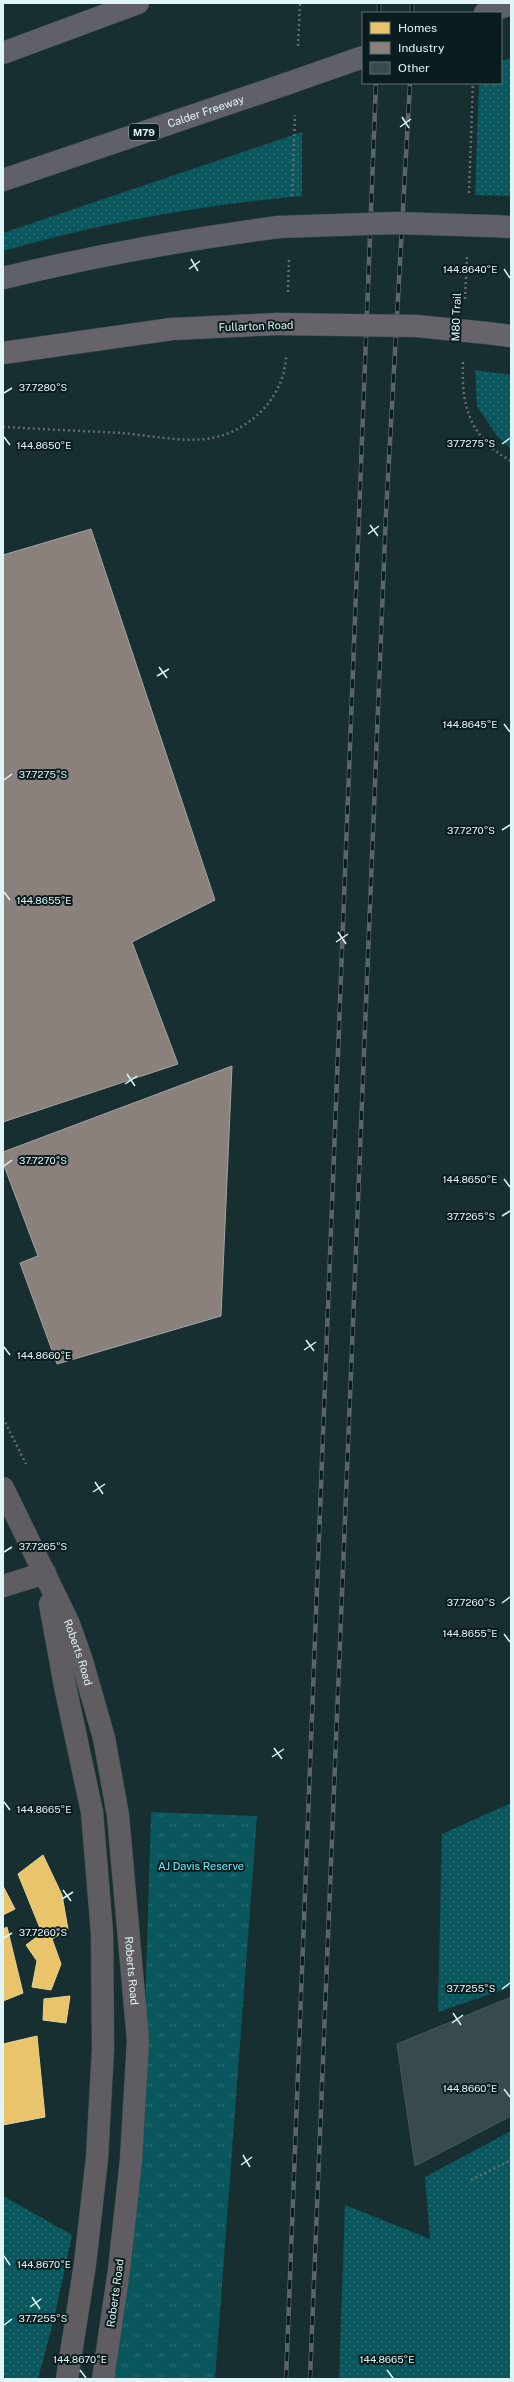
<svg xmlns="http://www.w3.org/2000/svg" width="514" height="2382" font-family="'Public Sans',sans-serif">
	<style>
		.grass { fill: url(#grass-dots) }
		.park { fill: url(#park-tufts) }
		.homes { fill: #e9c46a; stroke: #e6d394 }
		.industry { fill: #8a817c; stroke: #a4a4a1 }
		.building { fill: #384a4c; stroke: #46585a }
		.lines { fill: none; stroke-linecap: round; stroke-linejoin: round }
		.minor-casing { stroke: #3a4d4f; stroke-width: 23 }
		.major-casing { stroke: #3a4d4f; stroke-width: 23 }
		.highway-casing { stroke: #3a4d4f; stroke-width: 23 }
		.path { stroke: #686a6e; stroke-width: 2.5; stroke-dasharray: 2 3; stroke-linecap: butt }
		.minor { stroke: #605d62; stroke-width: 22 }
		.major { stroke: #66646a; stroke-width: 22 }
		.highway { stroke: #606168; stroke-width: 22 }
		.rail-casing { stroke: #5c6467; stroke-width: 4.5 }
		.rail { stroke: #0b1c1e; stroke-width: 3; stroke-dasharray: 9; stroke-linecap: butt }
		.major-bridge-casing { stroke: #3a4d4f; stroke-width: 23; stroke-linecap: butt }
		.highway-bridge-casing { stroke: #3a4d4f; stroke-width: 23; stroke-linecap: butt }
		.major-bridge { stroke: #66646a; stroke-width: 22 }
		.highway-bridge { stroke: #606168; stroke-width: 22 }
		.ticks { fill: none; stroke: #dff5f7; stroke-width: 1.5 }
		.labels { text-anchor: middle; stroke-width: 4; stroke-linejoin: round; paint-order: stroke }
		.shield { fill: #0b1c1e; stroke: #9fb4b6; stroke-width: 1 }
		.shield-label { font-size: 10px; font-weight: bold; fill: #dff5f7 }
		.street-label { font-size: 11px; fill: #dff5f7; stroke: #0b1c1e }
		.park-label { font-size: 11px; fill: #6aedfb; stroke: #0b1c1e }
		.ticks-label { font-size: 10px; text-anchor: middle; fill: #dff5f7; stroke: #0b1c1e; stroke-width: 4; stroke-linejoin: round; paint-order: stroke }
	</style>
	<defs>
		<pattern id="grass-dots" width="8" height="8" patternUnits="userSpaceOnUse"><rect width="8" height="8" fill="#09565d"/><path d="M2 2h.1M6 6h.1" fill="none" stroke="#2c6f75" stroke-width="1.8" stroke-linecap="round"/></pattern>
		<pattern id="park-tufts" width="24" height="20" patternUnits="userSpaceOnUse"><rect width="24" height="20" fill="#09565d"/><path d="M3 7l-1-3M5 7V3M7 7l1-3M15 17l-1-3M17 17v-4M19 17l1-3" fill="none" stroke="#2c6f75"/></pattern>
	</defs>
	<rect width="100%" height="100%" fill="#182f32"/>
	<!-- grass -->
	<g class="grass">
		<polygon points="511,58 511,196 475,195 479,83 501,83 501,61"/>
		<path d="M302,132v64c-101,9 -202,27 -299,55v-18z"/>
		<polygon points="475,370 511,375 511,449 497,436 477,406"/>
		<polygon points="511,1803 511,1987 438,2012 442,1834"/>
		<polygon points="511,2131 511,2379 339,2379 345,2205 430,2239 425,2177"/>
		<polygon points="3,2196 72,2235 54,2319 38,2379 3,2379"/>
	</g>
	<!-- park -->
	<polygon class="park" points="151,1812 257,1816 215,2379 113,2379 141,2146"/>
	<!-- homes -->
	<g class="homes">
		<polygon points="43,1855 62,1895 68,1929 52,1939 61,1964 51,1990 32,1987 37,1961 26,1945 42,1933 18,1874"/>
		<polygon points="3,1886 15,1909 3,1915"/>
		<polygon points="7,1927 23,1993 3,2001 3,1929"/>
		<polygon points="70,1996 66,2023 43,2020 44,1999"/>
		<polygon points="37,2036 45,2117 3,2125 3,2044"/>
	</g>
	<!-- industry -->
	<g class="industry">
		<polygon points="91,529 215,900 132,942 178,1064 3,1122 3,555"/>
		<polygon points="232,1066 221,1316 57,1364 20,1263 38,1256 3,1163 3,1152"/>
	</g>
	<!-- building -->
	<polygon class="building" points="511,1997 511,2116 415,2166 397,2044"/>
	<g class="lines">
		<!-- minor casing -->
		<g class="minor-casing">
			<g id="minor">
				<path id="s1" d="M3,1488l66,136 13,37 22,77 14,77 20,226 -7,119 -12,110 -16,109"/>
				<polyline points="3,1586 45,1573"/>
				<polyline points="50,1604 65,1686 92,1812 102,1933 103,2049 97,2158 85,2264 67,2379"/>
			</g>
		</g>
		<!-- major casing -->
		<g class="major-casing">
			<g id="major">
				<polyline points="487,333 511,336"/>
				<polyline points="3,353 172,329 277,324"/>
			</g>
		</g>
		<!-- highway casing -->
		<g class="highway-casing">
			<g id="highway">
				<polyline points="485,13 511,4"/>
				<polyline points="3,53 138,3"/>
				<path id="s2" d="M3,180l283,-96"/>
				<polyline points="492,226 511,227"/>
				<path d="M3,278c91,-22 183,-39 276,-51"/>
			</g>
		</g>
		<!-- path -->
		<g class="path">
			<polyline points="298,46 300,3"/>
			<polyline points="469,193 473,83"/>
			<polyline points="292,196 295,115"/>
			<polyline points="288,292 289,259"/>
			<polyline points="465,299 467,256"/>
			<path d="M463,362c-2,44 7,76 48,99"/>
			<path d="M3,427c39,2 79,4 118,6 28,2 57,9 85,6 41,-5 78,-40 80,-82"/>
			<polyline points="3,1418 26,1464"/>
			<polyline points="471,2180 511,2160"/>
		</g>
		<!-- minor -->
		<use href="#minor" class="minor"/>
		<!-- major -->
		<use href="#major" class="major"/>
		<!-- highway -->
		<use href="#highway" class="highway"/>
		<!-- rail casing -->
		<g class="rail-casing">
			<g id="rail">
				<polyline points="379,13 379,3"/>
				<polyline points="412,13 412,3"/>
				<polyline points="286,2379 376,83"/>
				<polyline points="310,2379 386,513 410,83"/>
			</g>
		</g>
		<!-- rail -->
		<use href="#rail" class="rail"/>
		<!-- major-bridge casing -->
		<g class="major-bridge-casing">
			<polyline id="major-bridge" points="277,324 416,326 487,333"/>
		</g>
		<!-- highway-bridge casing -->
		<g class="highway-bridge-casing">
			<g id="highway-bridge">
				<polyline points="286,84 363,57"/>
				<polyline points="279,227 395,223 492,226"/>
			</g>
		</g>
		<!-- major-bridge -->
		<use href="#major-bridge" class="major-bridge"/>
		<!-- highway-bridge -->
		<use href="#highway-bridge" class="highway-bridge"/>
	</g>
	<!-- ticks -->
	<path class="ticks" d="M402,117l7,11M400,127l11,-8M191,259l7,12M189,269l11,-8M504,269l6,9M4,393l8,-5M4,437l6,8M502,444l8,-6M370,525l8,11M368,534l11,-8M159,667l8,11M157,676l12,-7M504,724l6,8M4,780l8,-6M502,830l8,-5M4,892l6,8M338,932l8,12M336,942l12,-8M127,1074l8,12M125,1084l12,-8M4,1166l8,-6M504,1179l6,8M502,1216l8,-5M306,1340l8,11M4,1347l6,8M304,1350l12,-8M95,1482l8,12M93,1492l12,-8M4,1552l8,-5M502,1603l8,-6M504,1634l6,8M274,1748l8,11M272,1757l12,-8M4,1802l6,8M63,1890l8,11M62,1899l11,-7M4,1938l8,-5M502,1989l8,-6M453,2013l8,12M452,2023l11,-8M504,2089l6,8M243,2155l7,12M241,2165l11,-8M4,2256l6,9M32,2297l8,12M30,2307l11,-8M4,2325l8,-6M80,2370l6,8M387,2370l6,8"/>
	<g class="labels">
		<!-- shield labels -->
		<rect class="shield" x="129" y="124" width="30" height="16" rx="3"/>
		<g class="shield-label">
			<text x="144" y="136">M79</text>
		</g>
		<!-- street labels -->
		<g class="street-label">
			<text dy="4" stroke="none"><textPath href="#s2" startOffset="214">Calder Freeway</textPath></text>
			<text transform="translate(456 317) rotate(-88)" y="4">M80 Trail</text>
			<text transform="translate(256 326) rotate(-2)" y="4">Fullarton Road</text>
			<text dy="4" stroke="none"><textPath href="#s1" startOffset="181">Roberts Road</textPath></text>
			<text dy="4" stroke="none"><textPath href="#s1" startOffset="505">Roberts Road</textPath></text>
			<text transform="translate(115 2293) rotate(-82)" y="4">Roberts Road</text>
		</g>
		<!-- park labels -->
		<g class="park-label">
			<text x="201" y="1870">AJ Davis Reserve</text>
		</g>
	</g>
	<g class="ticks-label">
		<text x="470" y="273">144.8640°E</text>
		<text x="43" y="391">37.7280°S</text>
		<text x="471" y="447">37.7275°S</text>
		<text x="44" y="449">144.8650°E</text>
		<text x="470" y="728">144.8645°E</text>
		<text x="43" y="778">37.7275°S</text>
		<text x="471" y="834">37.7270°S</text>
		<text x="44" y="904">144.8655°E</text>
		<text x="43" y="1164">37.7270°S</text>
		<text x="470" y="1183">144.8650°E</text>
		<text x="471" y="1220">37.7265°S</text>
		<text x="44" y="1359">144.8660°E</text>
		<text x="43" y="1550">37.7265°S</text>
		<text x="471" y="1606">37.7260°S</text>
		<text x="470" y="1637">144.8655°E</text>
		<text x="44" y="1813">144.8665°E</text>
		<text x="43" y="1936">37.7260°S</text>
		<text x="471" y="1992">37.7255°S</text>
		<text x="470" y="2092">144.8660°E</text>
		<text x="44" y="2268">144.8670°E</text>
		<text x="43" y="2322">37.7255°S</text>
		<text x="80" y="2363">144.8670°E</text>
		<text x="387" y="2363">144.8665°E</text>
	</g>
	<!-- border -->
	<rect width="514" height="2382" fill="none" stroke="#dff5f7" stroke-width="8"/>
	<!-- legend -->
	<rect x="362" y="12" width="140" height="72" fill="#0b1c1e" stroke="#607375"/>
	<rect x="370" y="22" width="20" height="12" fill="#e9c46a" stroke="#607375"/>
	<text x="398" y="32" font-size="12" fill="#dff5f7">Homes</text>
	<rect x="370" y="42" width="20" height="12" fill="#8a817c" stroke="#607375"/>
	<text x="398" y="52" font-size="12" fill="#dff5f7">Industry</text>
	<rect x="370" y="62" width="20" height="12" fill="#384a4c" stroke="#607375"/>
	<text x="398" y="72" font-size="12" fill="#dff5f7">Other</text>
</svg>
